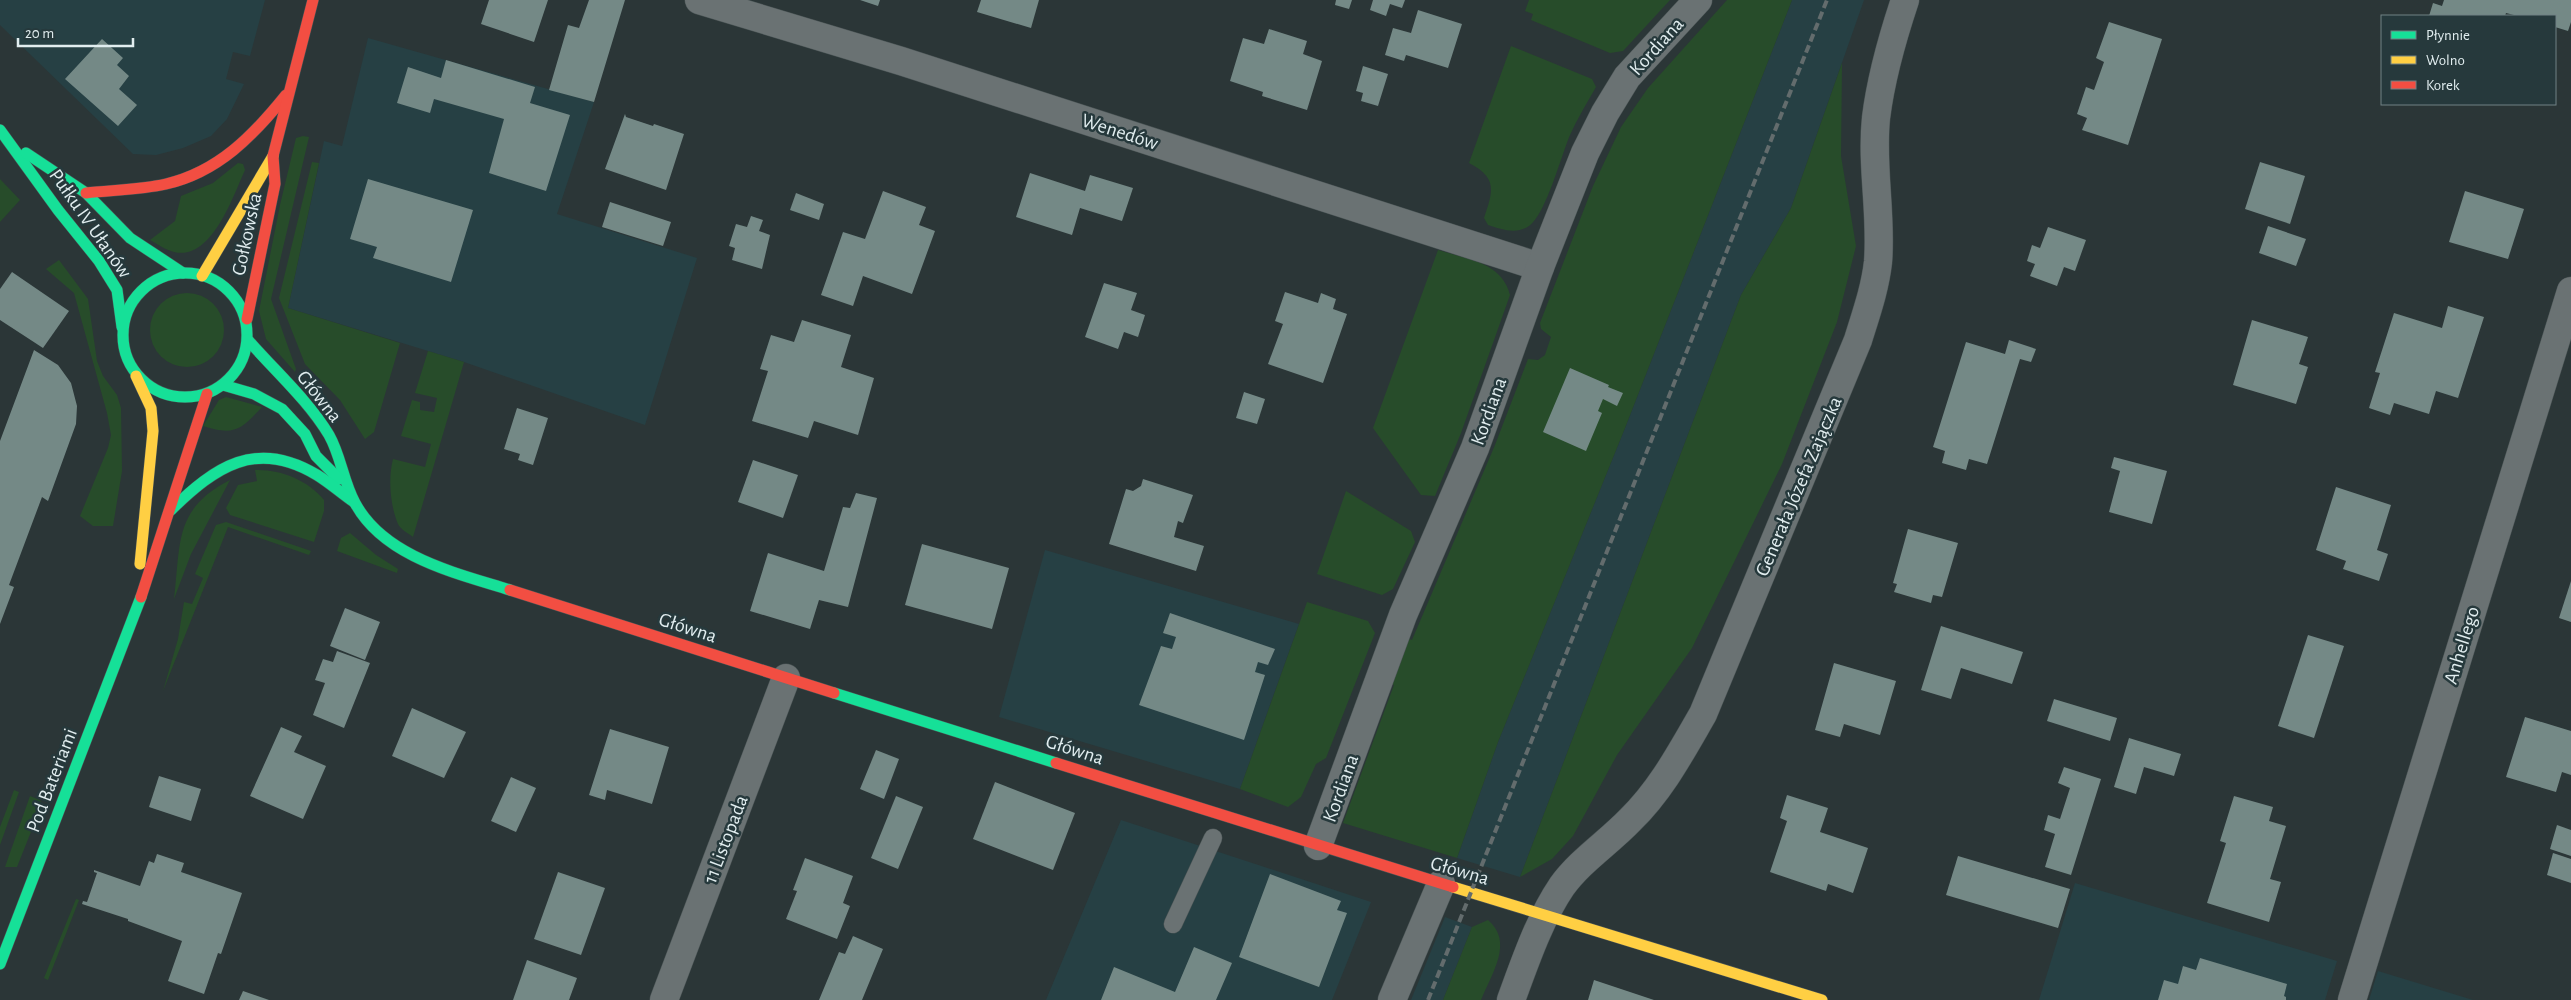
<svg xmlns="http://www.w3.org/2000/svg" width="2571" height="1000" font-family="'Alegreya Sans',sans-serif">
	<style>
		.built { fill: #264044 }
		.green { fill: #274c2a }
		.building { fill: #748986 }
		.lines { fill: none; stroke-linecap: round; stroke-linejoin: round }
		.lane-casing { stroke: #495354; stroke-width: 19 }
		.street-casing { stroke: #495354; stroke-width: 29 }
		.fast-casing { stroke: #495354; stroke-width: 12 }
		.slow-casing { stroke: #495354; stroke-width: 12 }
		.jam-casing { stroke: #495354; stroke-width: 12 }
		.lane { stroke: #6a7273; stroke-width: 18 }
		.street { stroke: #6a7273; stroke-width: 28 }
		.fast { stroke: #16e098; stroke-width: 11 }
		.slow { stroke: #ffcf43; stroke-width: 11 }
		.jam { stroke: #f24e42; stroke-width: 11 }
		.rail { stroke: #636c6d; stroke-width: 4; stroke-dasharray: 8 4; stroke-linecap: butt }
		.labels { text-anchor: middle; stroke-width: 5; stroke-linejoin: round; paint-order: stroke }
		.street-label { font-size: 20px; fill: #e1edef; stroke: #26393c }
	</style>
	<rect width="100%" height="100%" fill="#2b3637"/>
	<!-- built -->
	<g class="built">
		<polygon points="0,0 265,0 250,56 233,52 226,79 244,84 227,119 211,136 183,148 156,155 133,154 0,25"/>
		<polygon points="1792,0 1864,0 1791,208 1741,295 1520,877 1457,858 1498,742 1625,428"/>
		<polygon points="368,38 594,102 557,214 697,258 645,425 464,362 288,308 324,141 342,146"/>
		<polygon points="1045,550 1299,624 1240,789 999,717"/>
		<polygon points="1121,820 1371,902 1332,1000 1046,1000"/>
		<polygon points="2075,883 2337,961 2325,1000 2039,1000"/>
		<polygon points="1445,917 1472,927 1443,1000 1411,1000"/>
		<polygon points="2378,971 2473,1000 2369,1000"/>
	</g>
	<!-- green -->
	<g class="green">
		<polygon points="1529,0 1670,0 1623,51 1610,53 1531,20 1533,14 1525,11"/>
		<polygon points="1727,0 1792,0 1625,428 1498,742 1457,858 1343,823 1394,685 1390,683 1407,638 1412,640 1495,445 1528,359 1538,360 1545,355 1551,337 1541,329 1540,323 1593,186 1621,127 1648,88"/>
		<path d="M1511,46l81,33 4,8c-9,16 -19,32 -26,48 -9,21 -24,79 -41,91 -13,9 -28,3 -41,-1l-4,-7c9,-27 14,-40 -15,-55z"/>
		<polygon points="1842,63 1841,156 1856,246 1837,322 1782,464 1692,648 1617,755 1573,836 1552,859 1520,877 1741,295 1791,208"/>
		<polygon points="303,136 309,137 271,299 296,369 295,372 266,339 259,311 280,205 296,138"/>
		<polygon points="312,162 319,163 288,308 400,343 374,432 365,439 340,400 305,364 279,298"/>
		<path d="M238,163l5,1 2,6c-12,26 -33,91 -71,82 -8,-2 -17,-8 -24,-12l25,-19 6,-25 32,-13z"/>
		<polygon points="0,179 20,200 0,222"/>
		<path d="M1438,250c28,9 64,12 72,45l-49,138 -26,63 -14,-1 -48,-67z"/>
		<polygon points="59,260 88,299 97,361 103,376 117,395 121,408 122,471 113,526 93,526 80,516 108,448 111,435 107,413 74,293 46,269"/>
		<circle cx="187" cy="330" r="37"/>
		<path d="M428,351l36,11 -51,175c-5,-4 -13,-8 -15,-13 -8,-19 -10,-46 -5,-65l32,8 6,-23 -30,-8 11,-36 8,2v8l14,2 3,-14 -22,-5z"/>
		<path d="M226,397l36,10c-21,23 -28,29 -59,19l16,-26z"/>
		<path d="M255,470c25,-1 53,10 69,30v11l-10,31 -84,-27 -4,-7 12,-23 19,-4z"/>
		<path d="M230,480l-39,74 -17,45c7,-55 -1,-90 56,-119z"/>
		<polygon points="1346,491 1411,531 1415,542 1393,589 1382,595 1317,574"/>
		<polygon points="226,522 311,551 309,555 228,527 163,691 178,639 184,602 192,604 203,578 195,574 216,525"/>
		<polygon points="350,533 376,555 398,569 397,573 337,551 341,538"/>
		<polygon points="1307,602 1368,621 1375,633 1326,758 1316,764 1301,797 1288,807 1240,789"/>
		<polygon points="14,790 19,792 0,845 0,827"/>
		<polygon points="30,796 40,800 42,804 17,867 5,867"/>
		<polygon points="76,899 79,900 48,980 44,978"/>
		<path d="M1488,920c26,22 4,53 -7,80h-38l29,-73z"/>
	</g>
	<!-- building -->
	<g class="building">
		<polygon points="489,0 548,0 534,42 481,24"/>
		<polygon points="589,0 625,0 594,102 549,90 568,25 579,28"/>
		<polygon points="860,0 880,0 878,6"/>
		<polygon points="981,0 1039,0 1031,28 977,12"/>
		<polygon points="1336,0 1352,0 1349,9 1335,5"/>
		<polygon points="1373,0 1405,0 1402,8 1390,4 1386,16 1370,10"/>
		<polygon points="2444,0 2571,0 2571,22 2568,31 2555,27 2555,16 2518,16 2506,13 2505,16 2429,16 2433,3 2442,6"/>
		<polygon points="1418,10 1462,24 1448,68 1406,55 1404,61 1385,55 1393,28 1411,33"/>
		<polygon points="2109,22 2162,39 2128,145 2082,130 2087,118 2077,114 2086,87 2094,90 2104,62 2096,58"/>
		<polygon points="1269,29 1307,41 1303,54 1322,61 1307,110 1262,96 1263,92 1230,81 1243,38 1264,44"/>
		<polygon points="102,39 123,58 117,65 129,76 119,89 137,105 118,126 65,79"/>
		<polygon points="446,60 535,87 530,103 570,115 546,191 489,173 504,119 434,99 430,113 397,103 408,67 441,78"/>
		<polygon points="1363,66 1388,74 1378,106 1361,101 1363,93 1356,91"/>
		<polygon points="625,114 626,117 653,126 654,124 684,134 666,190 605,169"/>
		<polygon points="2260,162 2305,176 2290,224 2245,209"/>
		<polygon points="1030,173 1085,191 1090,175 1133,188 1122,221 1080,208 1072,235 1016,217"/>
		<polygon points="368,179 473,210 451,282 373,258 377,247 350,239"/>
		<polygon points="883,191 926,207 919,225 935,231 912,294 863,276 853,306 821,295 843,232 865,239"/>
		<polygon points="2465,191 2524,209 2508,259 2449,242"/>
		<polygon points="796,193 824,204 819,220 790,210"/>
		<polygon points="610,202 671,222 663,246 602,227"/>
		<polygon points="751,216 763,220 759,231 770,235 762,269 732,260 735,248 729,246 736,224 747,227"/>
		<polygon points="2268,226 2306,239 2296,266 2259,253"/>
		<polygon points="2048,227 2086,240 2075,271 2064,267 2057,286 2030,276 2035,264 2027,261 2032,245 2040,248"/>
		<polygon points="12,272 69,311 43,348 0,320 0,289"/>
		<polygon points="1104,283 1137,293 1131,310 1145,315 1138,337 1124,332 1118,349 1085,337"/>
		<polygon points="1285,292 1318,303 1321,293 1336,299 1333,309 1347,314 1323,383 1268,364 1283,324 1275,321"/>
		<polygon points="2448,306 2484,317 2458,398 2436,391 2429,414 2394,403 2390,415 2369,408 2380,373 2375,372 2394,313 2442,328"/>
		<polygon points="802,320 851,335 841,367 874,378 858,435 814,421 808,438 752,421 768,371 760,369 771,335 794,342"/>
		<polygon points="2252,320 2308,337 2299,364 2308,367 2296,404 2233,385"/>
		<polygon points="2009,340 2036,349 2031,362 2020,359 1987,464 1969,459 1966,470 1942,463 1945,451 1933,447 1966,342 2005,354"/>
		<polygon points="34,350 58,365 71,383 77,406 76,424 48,501 42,497 9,585 14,587 0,624 0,441"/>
		<polygon points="1570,368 1609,385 1608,387 1623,393 1617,406 1603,399 1598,411 1602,413 1586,451 1543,432"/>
		<polygon points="1244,392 1265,399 1257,424 1236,418"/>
		<polygon points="517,408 548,418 533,465 518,460 520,454 504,449"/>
		<polygon points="2114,457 2167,471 2152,524 2109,512 2120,471 2111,468"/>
		<polygon points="753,460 798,475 783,518 738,502"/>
		<polygon points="1143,479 1193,495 1183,523 1178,521 1174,537 1204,546 1196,571 1109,544 1126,489 1133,491 1141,486"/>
		<polygon points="2336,487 2391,505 2377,550 2388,554 2379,581 2343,569 2346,561 2316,550"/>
		<polygon points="856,493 877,498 848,607 819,600 810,629 750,611 768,553 824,571 843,507 850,508"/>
		<polygon points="1908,529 1958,543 1942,597 1933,595 1931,603 1894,592 1897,584 1893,583"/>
		<polygon points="922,544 1009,568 992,629 905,605"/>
		<polygon points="2571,581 2571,622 2559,618"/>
		<polygon points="345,608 380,622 365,660 330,646"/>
		<polygon points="1170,613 1275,649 1268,665 1258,662 1255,672 1265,675 1244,740 1139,705 1161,646 1172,649 1176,637 1163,633"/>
		<polygon points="1941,626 2023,652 2012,684 1961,668 1951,699 1921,690"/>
		<polygon points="2308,635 2344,646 2314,738 2278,726"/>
		<polygon points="337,651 370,663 344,728 313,715 325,683 315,680 323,659 333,662"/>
		<polygon points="1834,663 1896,681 1880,735 1844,724 1840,737 1815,730"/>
		<polygon points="2054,699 2117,718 2110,741 2047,721"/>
		<polygon points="412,708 466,732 444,778 392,756"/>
		<polygon points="2525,717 2571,731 2571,775 2562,772 2556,792 2506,777"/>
		<polygon points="281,727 302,736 294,752 326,766 303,819 250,796"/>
		<polygon points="610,729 669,747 652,804 607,790 605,800 589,795"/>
		<polygon points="2129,738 2181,754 2174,776 2144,767 2136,794 2114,787"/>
		<polygon points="876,750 899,759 884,799 860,789"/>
		<polygon points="2064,767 2101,779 2071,875 2045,867 2055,834 2044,830 2048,815 2060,819 2070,788 2058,783"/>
		<polygon points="159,776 201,789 191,821 149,807"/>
		<polygon points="511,777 536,788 516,832 491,821"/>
		<polygon points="995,782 1075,813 1053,870 973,839"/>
		<polygon points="1787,795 1828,808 1820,832 1868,848 1853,893 1828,884 1826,891 1770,872 1787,821 1780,818"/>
		<polygon points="896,796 923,807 898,869 871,858"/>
		<polygon points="2234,796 2273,807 2269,821 2286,826 2270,879 2281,882 2269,922 2207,903 2226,843 2220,841"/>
		<polygon points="2557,825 2571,830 2571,856 2550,849"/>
		<polygon points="2553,853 2571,859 2571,883 2547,875"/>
		<polygon points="157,854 184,863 181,872 242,893 221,954 218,953 204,994 168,981 182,941 128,921 128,919 82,904 83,901 87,902 97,873 94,872 94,870 140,886 149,861 154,863"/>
		<polygon points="1958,856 2070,889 2058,928 1946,895"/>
		<polygon points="805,858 853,876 843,903 850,906 837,939 786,919 797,891 793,890"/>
		<polygon points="558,872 605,888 581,955 534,939"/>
		<polygon points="1270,874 1341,901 1337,910 1347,913 1319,987 1239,957"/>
		<polygon points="853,936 883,949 862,1000 819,1000 839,952 845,954"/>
		<polygon points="1194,947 1232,963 1216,1000 1101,1000 1114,967 1175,992"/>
		<polygon points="2200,958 2287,984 2284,996 2286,997 2286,1000 2158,1000 2164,980 2178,984 2183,966 2196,970"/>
		<polygon points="527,960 577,978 569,1000 513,1000"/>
		<polygon points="1594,980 1654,1000 1588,1000"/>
		<polygon points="243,991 269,1000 239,1000"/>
	</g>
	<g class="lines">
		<!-- lane casing -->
		<g class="lane-casing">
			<polyline id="lane" points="1173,924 1213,838"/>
		</g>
		<!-- street casing -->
		<g class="street-casing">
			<g id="street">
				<polyline points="699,0 901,61 1540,267"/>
				<polyline points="1318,846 1403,615 1475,448 1540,267 1585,153 1605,113 1627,77 1698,0"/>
				<polyline points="664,1000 786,678"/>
				<polyline points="1392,1000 1441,884"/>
				<path d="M1511,1000c14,-38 28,-80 51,-114 19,-26 46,-43 68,-66 31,-30 51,-68 73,-106l155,-374c8,-26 17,-51 20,-78 4,-47 -7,-96 -2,-144 5,-41 16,-79 29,-118"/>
				<polyline points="2352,1000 2571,291"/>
			</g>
		</g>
		<!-- fast casing -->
		<g class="fast-casing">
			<g id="fast">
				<polyline points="0,130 58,210 99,261 117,290 122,327"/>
				<polyline points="26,153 86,193 130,238 183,273"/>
				<circle cx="185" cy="335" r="62"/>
				<path d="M248,340c27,31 60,60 81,95 12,21 14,46 26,68 29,54 101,70 155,87"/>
				<polyline points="223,385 254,394 282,409 305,434 316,456 339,479"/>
				<path d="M171,510c44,-43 85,-72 146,-35 13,8 24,18 37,27"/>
				<polyline points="834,693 1056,763"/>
				<polyline points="0,964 141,597"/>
			</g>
		</g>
		<!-- slow casing -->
		<g class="slow-casing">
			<g id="slow">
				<polyline points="202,276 273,156"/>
				<polyline points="136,376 151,408 153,431 140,564"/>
				<polyline points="1453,887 1822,1000"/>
			</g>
		</g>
		<!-- jam casing -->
		<g class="jam-casing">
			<g id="jam">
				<path d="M86,193c26,-3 54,-3 80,-9 52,-12 87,-48 120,-89"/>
				<polyline points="247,319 275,184 273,156 313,0"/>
				<polyline points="510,590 834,693"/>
				<polyline points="141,597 207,394"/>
				<polyline points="1056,763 1453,887"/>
			</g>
		</g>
		<!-- lane -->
		<use href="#lane" class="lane"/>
		<!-- street -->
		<use href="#street" class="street"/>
		<!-- fast -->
		<use href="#fast" class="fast"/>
		<!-- slow -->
		<use href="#slow" class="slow"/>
		<!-- jam -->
		<use href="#jam" class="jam"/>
		<!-- rail -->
		<polyline class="rail" points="1428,1000 1827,0"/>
	</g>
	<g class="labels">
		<!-- street labels -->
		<g class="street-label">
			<text transform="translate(1656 46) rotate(-48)" y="7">Kordiana</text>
			<text transform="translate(1120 131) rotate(18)" y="7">Wenedów</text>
			<text transform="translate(91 223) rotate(55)" y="7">Pułku IV Ułanów</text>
			<text transform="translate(246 234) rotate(-78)" y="7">Gołkowska</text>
			<text transform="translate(320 396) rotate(52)" y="7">Główna</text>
			<text transform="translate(1488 411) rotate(-70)" y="7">Kordiana</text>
			<text transform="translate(1798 486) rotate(-67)" y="7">Generała Józefa Zajączka</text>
			<text transform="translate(688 627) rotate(18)" y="7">Główna</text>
			<text transform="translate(2461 645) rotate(-73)" y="7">Anhellego</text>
			<text transform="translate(1075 749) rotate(18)" y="7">Główna</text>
			<text transform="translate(51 780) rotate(-69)" y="7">Pod Bateriami</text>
			<text transform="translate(1340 788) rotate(-70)" y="7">Kordiana</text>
			<text transform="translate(725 839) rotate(-69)" y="7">11 Listopada</text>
			<text transform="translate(1460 870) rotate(16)" y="7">Główna</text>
		</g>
	</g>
	<!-- legend -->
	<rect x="2381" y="15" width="175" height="90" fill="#26393c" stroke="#718184"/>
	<rect x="2391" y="31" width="25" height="8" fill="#16e098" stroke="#718184"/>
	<text x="2426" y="40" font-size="15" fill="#e1edef">Płynnie</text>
	<rect x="2391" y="56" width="25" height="8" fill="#ffcf43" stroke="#718184"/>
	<text x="2426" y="65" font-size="15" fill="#e1edef">Wolno</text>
	<rect x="2391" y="81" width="25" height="8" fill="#f24e42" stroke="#718184"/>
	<text x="2426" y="90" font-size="15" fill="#e1edef">Korek</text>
	<!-- scale -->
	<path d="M18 38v8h115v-8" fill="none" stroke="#e1edef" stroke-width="2.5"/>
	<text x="25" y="38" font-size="15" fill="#e1edef" stroke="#26393c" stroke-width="4" paint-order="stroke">20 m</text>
</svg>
